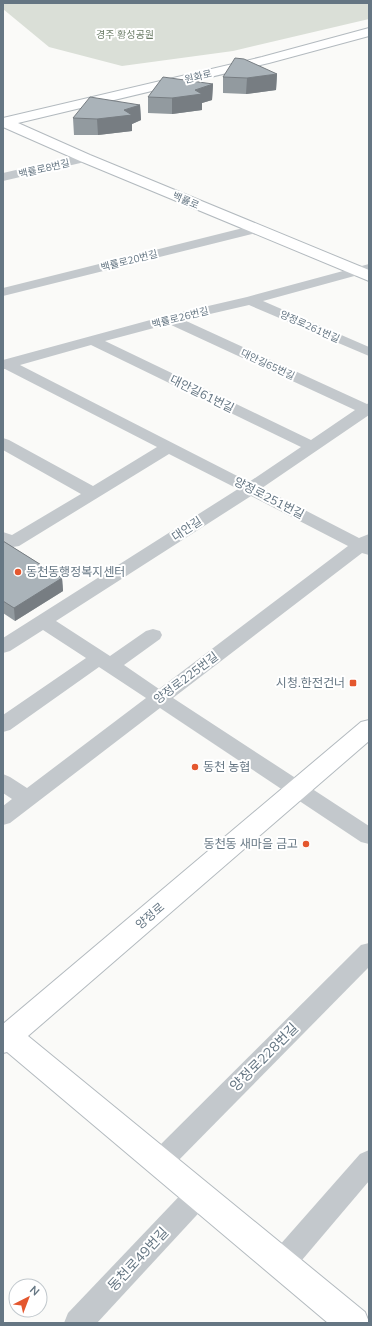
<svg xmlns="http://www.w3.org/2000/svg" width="372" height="1326" font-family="Mulish,'Noto Sans KR',sans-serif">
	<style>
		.green { fill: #dadfd7 }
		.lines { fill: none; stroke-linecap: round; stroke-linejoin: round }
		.secondary-casing { stroke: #b3babf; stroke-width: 2 }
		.street { fill: #c3c8cc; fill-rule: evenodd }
		.secondary { fill: #fff; fill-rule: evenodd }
		.wall { fill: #929a9f }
		.shaded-wall { fill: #777d82 }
		.building { fill: #aab3b9; stroke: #777d82 }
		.poi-dot { fill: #e4572e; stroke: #fff; stroke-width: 1.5 }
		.labels { text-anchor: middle; stroke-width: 4; stroke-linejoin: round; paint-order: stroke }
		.far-park-label { font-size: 10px; fill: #687a64; stroke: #fff }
		.far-street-label { font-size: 10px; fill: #657683; stroke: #fff }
		.street-label { font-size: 12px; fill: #657683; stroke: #fff }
		.poi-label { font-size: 12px; fill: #657683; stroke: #fff; text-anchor: start }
		.near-street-label { font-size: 14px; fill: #657683; stroke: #fff }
	</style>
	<rect width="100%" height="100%" fill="#fafaf8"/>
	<!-- green -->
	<polygon class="green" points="3,3 369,3 369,19 233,51 122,66 49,47 3,9"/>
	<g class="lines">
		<!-- secondary casing -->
		<g class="secondary-casing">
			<g id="secondary">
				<polygon points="369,28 369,36 269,63 18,123 90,155 369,270 369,281 80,161 3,127 3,118 262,57"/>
				<polygon points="369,720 369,741 28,1036 365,1312 369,1322 328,1323 7,1052 3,1053 3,1024 361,722"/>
			</g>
		</g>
		<!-- street -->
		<g class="street">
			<polygon points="85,154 89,155 91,158 89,161 3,181 3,173"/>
			<polygon points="255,225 260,226 261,229 260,232 3,296 3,288"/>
			<path d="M369,264v8l-106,29 106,46v9l-120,-51 -65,15 183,84 2,-1v12l-107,73 97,50 10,-4v21l-7,-2 -189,145 196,128v18l-8,-2 -201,-134 -150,115 -7,2v-19l9,-7 -9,-6v-19l7,3 17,11 119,-90 -47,-31 -89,63 -7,2v-17l83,-57 -43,-28 -33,21 -7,2v-15l235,-149 -69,-35 -150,92 -6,1 -10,-3v-12l9,3 69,-41 -78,-44v-12l6,2 84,46 64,-39 -152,-78h-2v-9l162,-44 82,-19zM169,324l186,86 -44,30 -206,-99zM91,345l210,102 -52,35 -229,-117zM251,496l97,50 -189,143 -35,-24 36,-26 2,-4 -2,-4 -7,-2 -7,2 -36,25 -54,-35z"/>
			<polygon points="369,943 369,967 169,1170 160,1174 151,1170 147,1162 151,1154 361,945"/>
			<polygon points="369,1150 369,1181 291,1273 281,1277 271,1273 267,1264 271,1255 360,1154"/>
			<polygon points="198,1183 207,1186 211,1195 207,1204 97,1323 64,1323 68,1313 189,1186"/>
		</g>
		<!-- secondary -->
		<use href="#secondary" class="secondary"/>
	</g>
	<!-- wall -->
	<g class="wall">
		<polygon points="277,74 276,90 246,94 223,93 223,77"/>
		<polygon points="213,84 212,100 202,103 202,110 172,114 148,113 148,97"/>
		<polygon points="140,105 141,120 132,124 132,131 98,135 74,135 73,118"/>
		<polygon points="3,541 62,578 63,591 15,621 3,613"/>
	</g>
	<!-- shaded-wall -->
	<g class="shaded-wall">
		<polygon points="277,74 276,90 246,94 247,78"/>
		<polygon points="213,84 212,100 202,103 202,110 172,114 172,98"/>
		<polygon points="140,105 141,120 132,124 132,131 98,135 97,119"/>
		<polygon points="62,578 63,591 15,621 14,608"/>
	</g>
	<!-- building -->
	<g class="building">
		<polygon points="235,58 244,59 277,74 247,78 223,77"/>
		<polygon points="163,77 213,84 195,90 202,94 172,98 148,97"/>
		<polygon points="90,97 140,105 124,110 132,115 97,119 73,118"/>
		<polygon points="3,541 62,578 14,608 3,601"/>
	</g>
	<!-- markers -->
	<g class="poi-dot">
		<circle cx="18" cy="572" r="4"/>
		<rect x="349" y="679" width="8" height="8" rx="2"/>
		<circle cx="195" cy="767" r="4"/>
		<circle cx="306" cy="844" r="4"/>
	</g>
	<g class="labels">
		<!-- far-park labels -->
		<g class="far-park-label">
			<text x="125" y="38">경주 황성공원</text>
		</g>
		<!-- far-street labels -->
		<g class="far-street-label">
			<text transform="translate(198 76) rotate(-14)" y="4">원화로</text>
			<text transform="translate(44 168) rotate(-13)" y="4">백률로8번길</text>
			<text transform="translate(186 200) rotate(23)" y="4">백률로</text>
			<text transform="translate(129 260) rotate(-14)" y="4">백률로20번길</text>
			<text transform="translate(180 317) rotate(-14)" y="4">백률로26번길</text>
			<text transform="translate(310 326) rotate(24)" y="4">양정로261번길</text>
			<text transform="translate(268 364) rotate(25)" y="4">대안길65번길</text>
		</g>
		<!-- street labels -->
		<g class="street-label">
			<text transform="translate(202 394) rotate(26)" y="4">대안길61번길</text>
			<text transform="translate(269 498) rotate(27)" y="4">양정로251번길</text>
			<text transform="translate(187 529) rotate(-33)" y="4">대안길</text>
			<text transform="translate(186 678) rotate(-37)" y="4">양정로225번길</text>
			<text transform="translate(150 916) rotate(-40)" y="4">양정로</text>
		</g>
		<!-- poi labels -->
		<g class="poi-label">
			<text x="26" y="576">동천동행정복지센터</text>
			<text x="345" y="687" text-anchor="end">시청.한전건너</text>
			<text x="203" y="771">동천 농협</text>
			<text x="298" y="848" text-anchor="end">동천동 새마을 금고</text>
		</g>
		<!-- near-street labels -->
		<g class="near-street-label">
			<text transform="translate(264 1057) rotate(-45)" y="5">양정로228번길</text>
			<text transform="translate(138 1259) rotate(-47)" y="5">동천로49번길</text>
		</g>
	</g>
	<!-- border -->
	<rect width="372" height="1326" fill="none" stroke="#657683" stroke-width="8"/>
	<!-- north arrow -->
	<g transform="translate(28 1298) rotate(42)"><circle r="19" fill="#ffffff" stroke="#c1c8cd"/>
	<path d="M0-3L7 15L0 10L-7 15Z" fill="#e4572e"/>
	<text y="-6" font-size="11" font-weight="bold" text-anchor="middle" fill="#657683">N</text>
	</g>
</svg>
